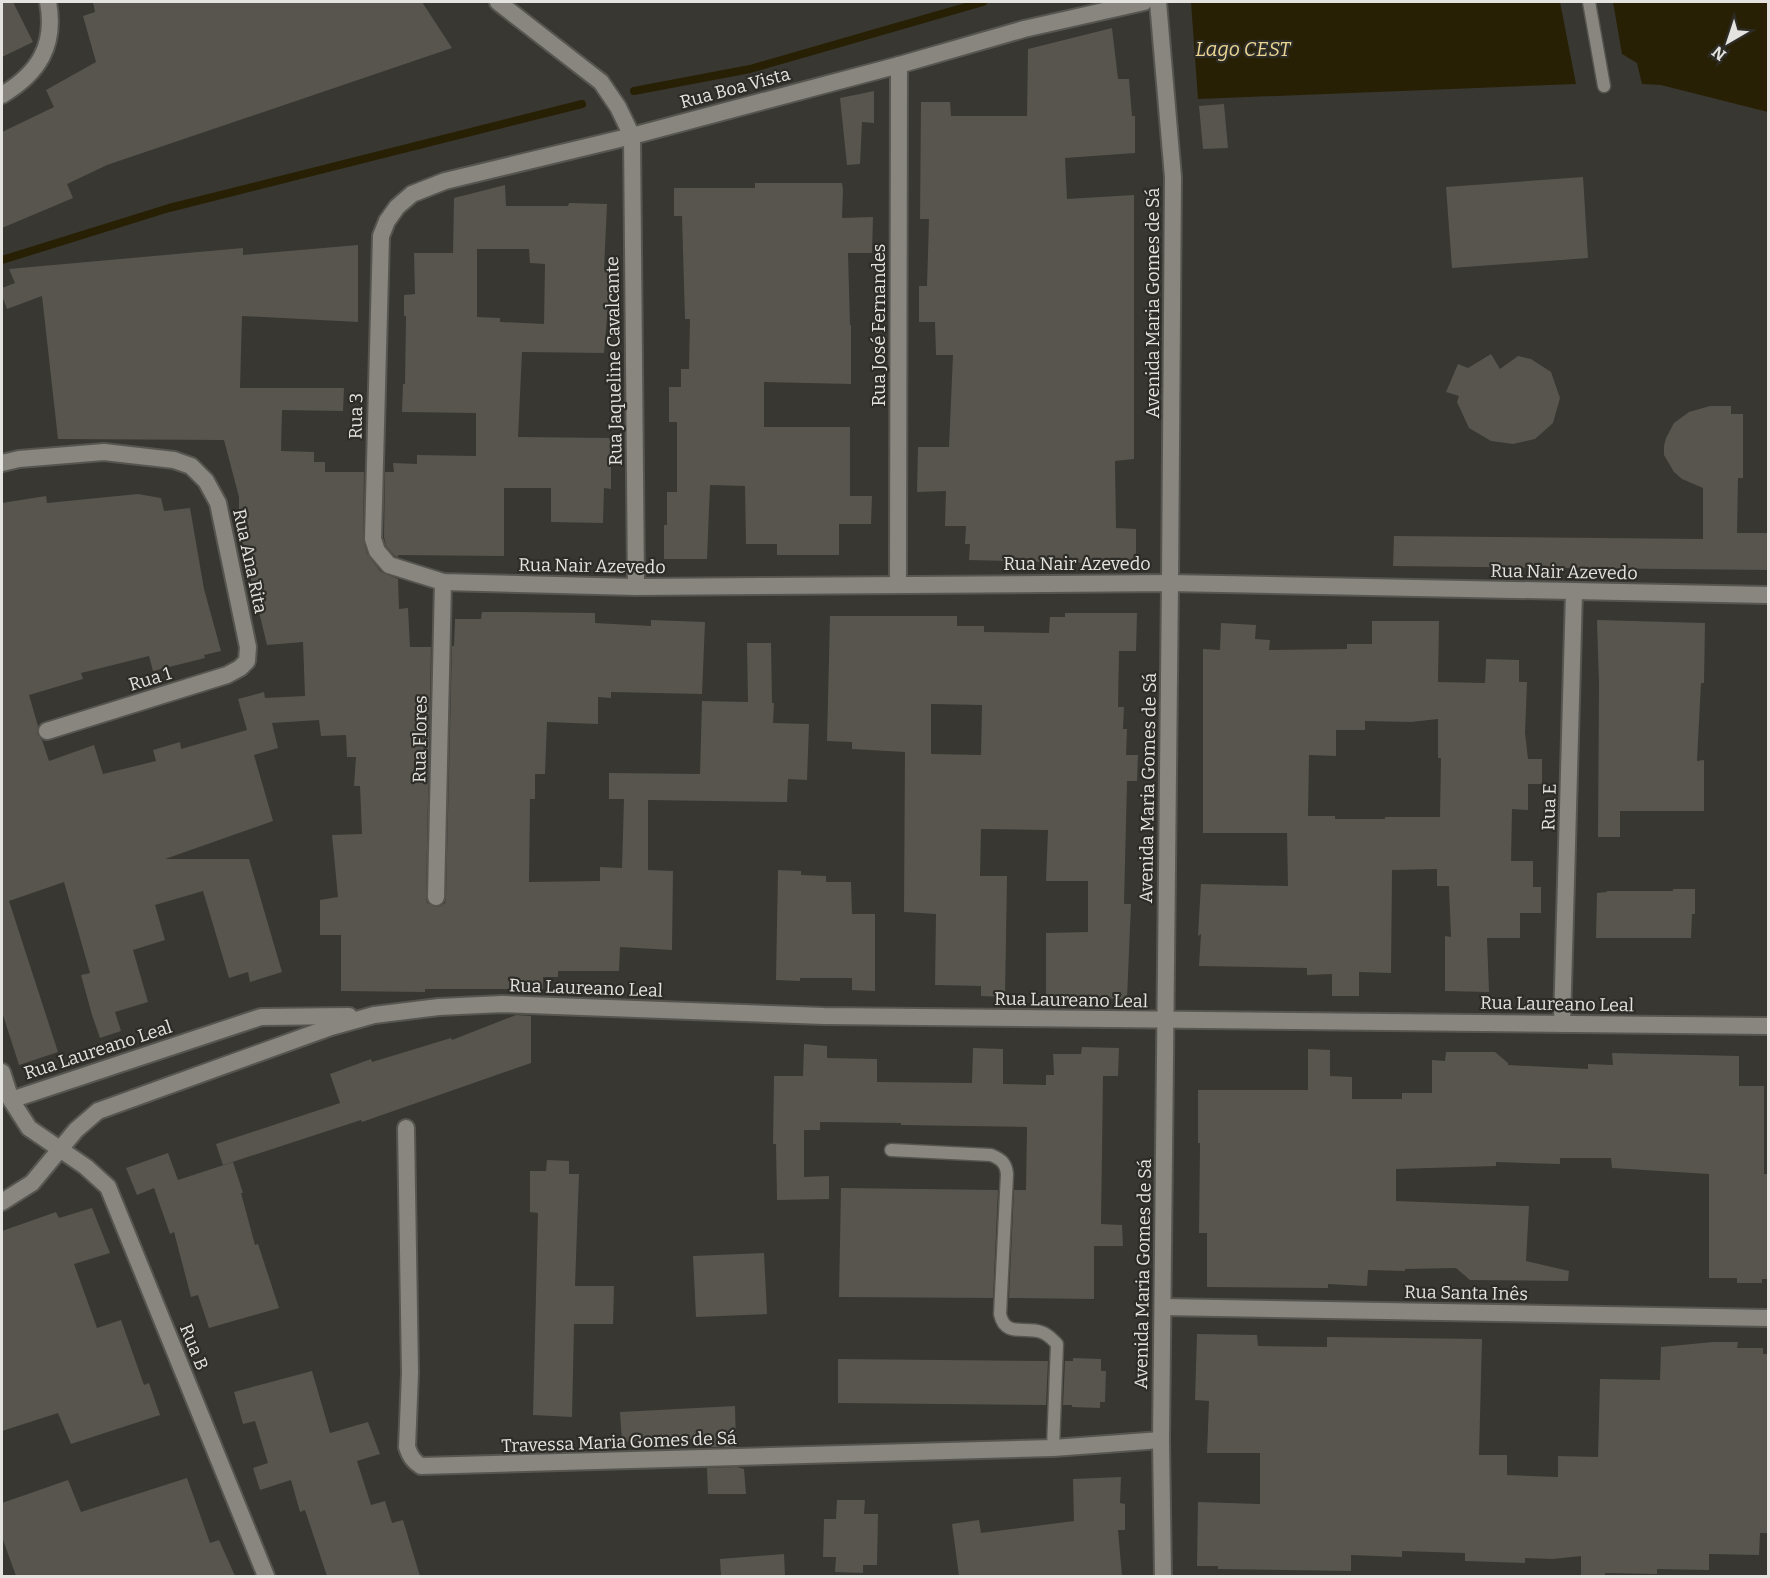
<svg xmlns="http://www.w3.org/2000/svg" width="1770" height="1578" font-family="Bitter,serif">
	<style>
		.water { fill: #282004 }
		.lines { fill: none; stroke-linecap: round; stroke-linejoin: round }
		.stream { stroke: #282004; stroke-width: 8 }
		.building { fill: #57554e; fill-rule: evenodd }
		.service-casing { stroke: #575550; stroke-width: 15 }
		.minor-casing { stroke: #575550; stroke-width: 20 }
		.tertiary-casing { stroke: #575550; stroke-width: 20 }
		.service { stroke: #88867f; stroke-width: 12 }
		.minor { stroke: #88867f; stroke-width: 16 }
		.tertiary { stroke: #88867f; stroke-width: 16 }
		.labels { text-anchor: middle; stroke-width: 4.5; stroke-linejoin: round; paint-order: stroke }
		.street-label { font-size: 18px; fill: #e4e3df; stroke: #2e2c27 }
		.water-label { font-size: 20px; font-style: italic; fill: #e9d492; stroke: #2e2c27 }
	</style>
	<rect width="100%" height="100%" fill="#383731"/>
	<!-- water -->
	<g class="water">
		<polygon points="1191,2 1560,2 1576,84 1198,99"/>
		<polygon points="1613,2 1768,2 1768,112 1661,85 1642,84 1637,63 1622,54"/>
	</g>
	<g class="lines">
		<!-- stream -->
		<g class="stream">
			<polyline points="634,91 750,69 983,2"/>
			<polyline points="2,260 169,208 582,104"/>
		</g>
	</g>
	<!-- building -->
	<g class="building">
		<polygon points="2,2 13,2 33,42 2,57"/>
		<polygon points="93,2 422,2 452,48 107,165 67,184 73,198 2,228 2,132 54,107 46,90 96,62 83,16 95,12"/>
		<polygon points="1112,28 1118,79 1129,79 1132,116 1135,116 1135,153 1065,158 1067,199 1134,195 1134,459 1115,461 1116,528 1136,529 1136,564 969,560 970,544 965,544 966,526 945,526 946,491 917,492 918,447 949,447 953,355 936,355 935,322 919,322 919,286 927,286 928,253 929,219 920,219 921,102 950,102 951,116 1027,116 1028,49"/>
		<polygon points="874,91 874,123 862,122 860,164 847,165 840,98"/>
		<polygon points="1224,104 1228,148 1203,149 1199,106"/>
		<polygon points="1583,177 1588,258 1452,268 1446,187"/>
		<polygon points="755,183 842,183 843,189 842,218 873,217 872,253 848,253 850,325 851,325 851,384 764,382 764,427 850,427 850,496 872,496 871,524 839,524 839,555 777,555 777,544 746,544 745,486 710,485 707,559 664,559 664,525 667,525 667,492 677,492 677,422 669,422 669,387 681,387 681,369 689,369 690,319 685,319 682,216 674,216 674,188 755,188"/>
		<path d="M505,185l1,21h62l1,-3 38,1 -3,66 7,-1 -7,84 -82,-1 -4,85 93,1v51l-7,-1 -1,35 -52,-1v-34h-47v68l-106,-1v2l-3,-1 -9,-10 -2,-9 1,-65h9l-1,-9 24,1v-9l59,1v-43l-74,-1 1,-28h2l1,-68h-2v-21l11,-1 -1,-41h39l1,-55zM477,249h52l1,14 15,1 -1,60 -44,-2v-4l-23,-1z"/>
		<polygon points="358,245 358,322 242,316 240,388 344,388 343,411 282,410 281,451 314,452 314,462 325,462 325,472 364,472 363,539 367,554 381,572 398,579 399,609 408,608 410,647 431,647 426,897 427,903 435,907 441,906 445,903 446,897 452,646 454,646 455,619 481,619 482,612 517,612 595,613 595,623 651,626 651,620 705,622 702,694 611,692 611,698 598,697 598,724 547,722 545,774 535,774 535,799 530,799 529,882 600,881 600,867 622,868 624,799 609,799 609,773 700,774 702,701 748,702 747,643 771,643 772,703 774,703 773,723 809,724 807,780 788,779 787,802 648,800 648,870 673,871 672,950 620,947 619,971 558,971 558,977 543,977 543,989 425,989 425,992 341,991 341,935 320,935 320,900 338,897 332,835 362,834 360,786 354,786 356,757 347,757 346,735 321,736 319,720 272,723 278,748 254,755 273,821 165,859 249,859 282,972 250,982 248,972 229,978 203,891 155,905 165,940 133,950 148,1002 115,1012 121,1031 100,1038 92,1015 81,975 90,973 64,882 9,901 58,1052 19,1065 2,1012 2,503 46,496 47,503 138,494 161,498 164,511 190,508 204,589 221,651 204,655 205,658 153,671 149,656 81,673 83,679 29,695 38,726 37,734 42,740 49,761 94,745 103,774 156,761 153,750 180,742 181,749 247,730 238,699 264,692 265,698 305,696 303,642 267,645 239,529 239,497 224,440 58,439 42,296 7,309 2,296 2,288 15,283 9,269 243,248 243,255"/>
		<polygon points="1491,354 1500,369 1518,356 1531,359 1551,372 1560,398 1553,423 1535,439 1513,444 1491,441 1469,428 1457,402 1459,396 1446,392 1458,364 1468,368"/>
		<polygon points="1710,406 1731,406 1731,414 1743,414 1743,478 1738,478 1737,533 1768,533 1768,570 1393,566 1394,536 1703,539 1703,488 1682,479 1674,472 1664,455 1664,446 1666,438 1674,423 1689,412"/>
		<path d="M1065,613h72l-1,38h-17l-1,56h6l-1,22h4l-1,26h12l-1,26h-10l-3,123h7l-4,95 -81,-2v-64l42,-1v-51h-42l2,-51 -67,-1 -1,47h27l-2,121 -24,-1v-10l-46,-1 1,-71 -32,-2 1,-160 -53,-3v-7l-25,-1 3,-125h127v10h27v6l65,1 1,-16h15zM931,704l51,1 -1,50 -50,-1z"/>
		<polygon points="1597,620 1705,623 1704,683 1701,683 1697,761 1704,760 1704,811 1620,811 1620,837 1598,837 1599,684"/>
		<path d="M1372,621h67l-1,61 47,1 1,-24 33,1v22h8l-2,51 3,26h14v25h-14v26l-16,-1 -1,52h22v26h8v26h-21v25h-33l2,54 -44,-1v-55l6,1 -2,-51h-12v-17l-45,1 -1,103 -32,-1v24h-27v-22l-25,1v-7l-108,-2 2,-32 -3,2 3,-52 87,2 -1,-53h-84v-184l17,1 1,-27 35,2 -1,14 15,1 -1,10 78,-1v-5h25zM1438,719v39h3l-1,59h-55v2h-50v-3h-27l1,-61 27,1v-26h29v-9l46,1z"/>
		<polygon points="778,870 801,871 801,875 826,876 826,882 851,882 852,914 875,914 875,991 852,990 852,978 800,978 800,981 776,980"/>
		<polygon points="1673,889 1695,889 1695,914 1692,914 1691,938 1596,938 1597,893 1607,892 1607,891 1673,891"/>
		<polygon points="516,1015 531,1016 531,1063 362,1122 361,1120 223,1165 216,1144 340,1103 330,1074 371,1059 372,1062 451,1038 452,1040"/>
		<polygon points="804,1044 827,1046 827,1058 877,1059 877,1082 972,1083 973,1048 1003,1049 1003,1084 1046,1085 1046,1075 1054,1075 1053,1054 1081,1054 1082,1047 1119,1048 1118,1076 1103,1076 1101,1224 1122,1225 1123,1246 1094,1246 1094,1299 1009,1298 1014,1190 1026,1190 1027,1127 901,1125 901,1123 820,1122 820,1130 804,1130 804,1177 829,1176 829,1199 777,1200 776,1144 773,1144 774,1076 803,1076"/>
		<polygon points="1308,1049 1330,1050 1330,1076 1352,1077 1352,1099 1402,1099 1402,1093 1432,1093 1432,1060 1445,1061 1446,1052 1495,1052 1508,1063 1508,1065 1588,1069 1588,1064 1613,1065 1612,1053 1739,1056 1739,1086 1764,1086 1764,1174 1768,1174 1768,1279 1762,1279 1762,1283 1737,1283 1737,1278 1709,1278 1709,1174 1612,1168 1611,1158 1560,1158 1560,1164 1496,1162 1496,1166 1396,1169 1396,1201 1529,1206 1526,1261 1569,1271 1568,1281 1470,1280 1456,1268 1405,1269 1405,1271 1368,1270 1367,1286 1328,1284 1328,1288 1207,1287 1207,1233 1199,1233 1200,1143 1198,1143 1198,1090 1308,1090"/>
		<polygon points="168,1153 178,1180 233,1162 243,1193 241,1193 255,1245 258,1244 279,1308 209,1328 198,1295 191,1297 174,1232 170,1234 154,1188 137,1195 126,1168"/>
		<polygon points="547,1160 569,1161 569,1174 579,1174 575,1286 614,1286 613,1324 574,1324 572,1417 533,1415 538,1213 530,1212 530,1171 546,1171"/>
		<polygon points="841,1188 998,1190 993,1298 839,1297"/>
		<polygon points="92,1208 110,1253 74,1264 97,1328 121,1320 144,1385 149,1383 160,1415 71,1444 58,1413 2,1431 2,1231 56,1212 59,1218"/>
		<polygon points="764,1253 767,1314 696,1317 693,1256"/>
		<polygon points="1197,1334 1257,1335 1258,1346 1327,1347 1327,1337 1482,1339 1479,1455 1507,1455 1507,1475 1558,1477 1558,1456 1598,1457 1600,1379 1660,1380 1661,1347 1713,1342 1738,1342 1737,1348 1763,1348 1763,1354 1768,1354 1768,1533 1760,1533 1759,1555 1709,1554 1709,1570 1657,1569 1657,1574 1605,1573 1605,1576 1581,1576 1581,1556 1553,1559 1525,1558 1525,1563 1465,1561 1465,1553 1402,1551 1402,1557 1351,1555 1351,1571 1218,1569 1218,1566 1197,1566 1198,1502 1260,1504 1260,1453 1207,1453 1209,1401 1195,1400"/>
		<polygon points="1073,1358 1101,1359 1101,1371 1106,1371 1105,1402 1100,1402 1100,1408 1072,1407 1072,1405 1063,1405 1065,1361 1073,1361"/>
		<polygon points="838,1359 1048,1361 1046,1405 838,1403"/>
		<polygon points="312,1371 330,1433 368,1422 380,1454 357,1461 371,1505 385,1501 392,1523 403,1520 420,1576 327,1576 305,1510 300,1512 291,1480 260,1490 253,1468 268,1463 255,1421 243,1424 234,1392"/>
		<polygon points="735,1406 736,1447 707,1447 707,1438 622,1442 620,1412"/>
		<polygon points="737,1467 744,1469 746,1494 708,1494 707,1468"/>
		<polygon points="1121,1477 1120,1503 1125,1504 1125,1530 1118,1530 1122,1576 959,1576 952,1524 979,1520 981,1533 1074,1521 1073,1479"/>
		<polygon points="187,1478 210,1543 219,1540 235,1576 16,1576 2,1537 2,1503 68,1480 81,1512"/>
		<polygon points="837,1500 865,1500 864,1514 878,1514 877,1565 863,1565 863,1573 835,1572 836,1557 823,1557 824,1519 836,1519"/>
		<polygon points="784,1554 785,1576 721,1576 720,1559"/>
	</g>
	<g class="lines">
		<!-- service casing -->
		<g class="service-casing">
			<g id="service">
				<polyline points="1589,2 1604,86"/>
				<path d="M891,1150l100,5c10,4 15,8 16,19l-7,140c5,24 25,12 41,18 7,2 11,7 16,12l-4,104"/>
			</g>
		</g>
		<!-- minor casing -->
		<g class="minor-casing">
			<g id="minor">
				<polyline points="498,2 601,82 618,107 632,136 636,587"/>
				<polyline points="1144,2 1024,29 899,65 632,136 445,181 412,194 397,207 387,221 381,236 373,539 377,551 389,565 443,582 636,587 1170,583 1768,595"/>
				<path d="M2,95c37,-22 54,-50 46,-93"/>
				<polyline points="2,463 19,459 104,452 174,460 191,466 206,481 218,503 248,647 247,661 240,668 227,675 47,731"/>
				<polyline points="898,585 899,65"/>
				<polyline points="436,897 443,582"/>
				<polyline points="1562,1024 1574,592"/>
				<polyline points="2,1072 11,1100 29,1128 86,1167 108,1187 266,1576"/>
				<polyline points="11,1100 261,1017 349,1016"/>
				<path d="M406,1128l4,245 -3,74c3,9 6,14 14,19l632,-18 108,-8"/>
				<polyline points="2,1202 32,1183 76,1130 98,1111 331,1027 374,1015 439,1007 502,1004 824,1016 1768,1026"/>
				<polyline points="1163,1307 1768,1318"/>
			</g>
		</g>
		<!-- tertiary casing -->
		<g class="tertiary-casing">
			<polyline id="tertiary" points="1158,2 1173,177 1170,583 1161,1440 1163,1576"/>
		</g>
		<!-- service -->
		<use href="#service" class="service"/>
		<!-- minor -->
		<use href="#minor" class="minor"/>
		<!-- tertiary -->
		<use href="#tertiary" class="tertiary"/>
	</g>
	<g class="labels">
		<!-- street labels -->
		<g class="street-label">
			<text transform="translate(735 88) rotate(-15)" y="6">Rua Boa Vista</text>
			<text transform="translate(1153 303) rotate(-90)" y="6">Avenida Maria Gomes de Sá</text>
			<text transform="translate(879 325) rotate(-90)" y="6">Rua José Fernandes</text>
			<text transform="translate(614 361) rotate(-91)" y="6">Rua Jaqueline Cavalcante</text>
			<text transform="translate(356 416) rotate(-89)" y="6">Rua 3</text>
			<text transform="translate(250 561) rotate(78)" y="6">Rua Ana Rita</text>
			<text x="1077" y="570">Rua Nair Azevedo</text>
			<text transform="translate(592 566) rotate(1)" y="6">Rua Nair Azevedo</text>
			<text transform="translate(1564 572) rotate(1)" y="6">Rua Nair Azevedo</text>
			<text transform="translate(150 679) rotate(-17)" y="6">Rua 1</text>
			<text transform="translate(420 739) rotate(-89)" y="6">Rua Flores</text>
			<text transform="translate(1148 788) rotate(-89)" y="6">Avenida Maria Gomes de Sá</text>
			<text transform="translate(1549 807) rotate(-88)" y="6">Rua E</text>
			<text transform="translate(586 988) rotate(2)" y="6">Rua Laureano Leal</text>
			<text transform="translate(1071 1000) rotate(1)" y="6">Rua Laureano Leal</text>
			<text transform="translate(1557 1004) rotate(1)" y="6">Rua Laureano Leal</text>
			<text transform="translate(98 1050) rotate(-18)" y="6">Rua Laureano Leal</text>
			<text transform="translate(1143 1274) rotate(-89)" y="6">Avenida Maria Gomes de Sá</text>
			<text transform="translate(1466 1293) rotate(1)" y="6">Rua Santa Inês</text>
			<text transform="translate(194 1347) rotate(68)" y="6">Rua B</text>
			<text transform="translate(619 1442) rotate(-2)" y="6">Travessa Maria Gomes de Sá</text>
		</g>
		<!-- water labels -->
		<g class="water-label">
			<text x="1243" y="56">Lago CEST</text>
		</g>
	</g>
	<!-- border -->
	<rect width="1770" height="1578" fill="none" stroke="#e4e3df" stroke-width="6"/>
	<!-- north arrow -->
	<g transform="translate(1728 42) rotate(219)" stroke="#2e2c27" stroke-width="4.5" paint-order="stroke">
	<path d="M0-4.5L10 22L0 15L-10 22Z" fill="#e4e3df"/>
	<text y="-9" font-size="16" font-weight="bold" text-anchor="middle" fill="#e4e3df">N</text>
	</g>
</svg>
